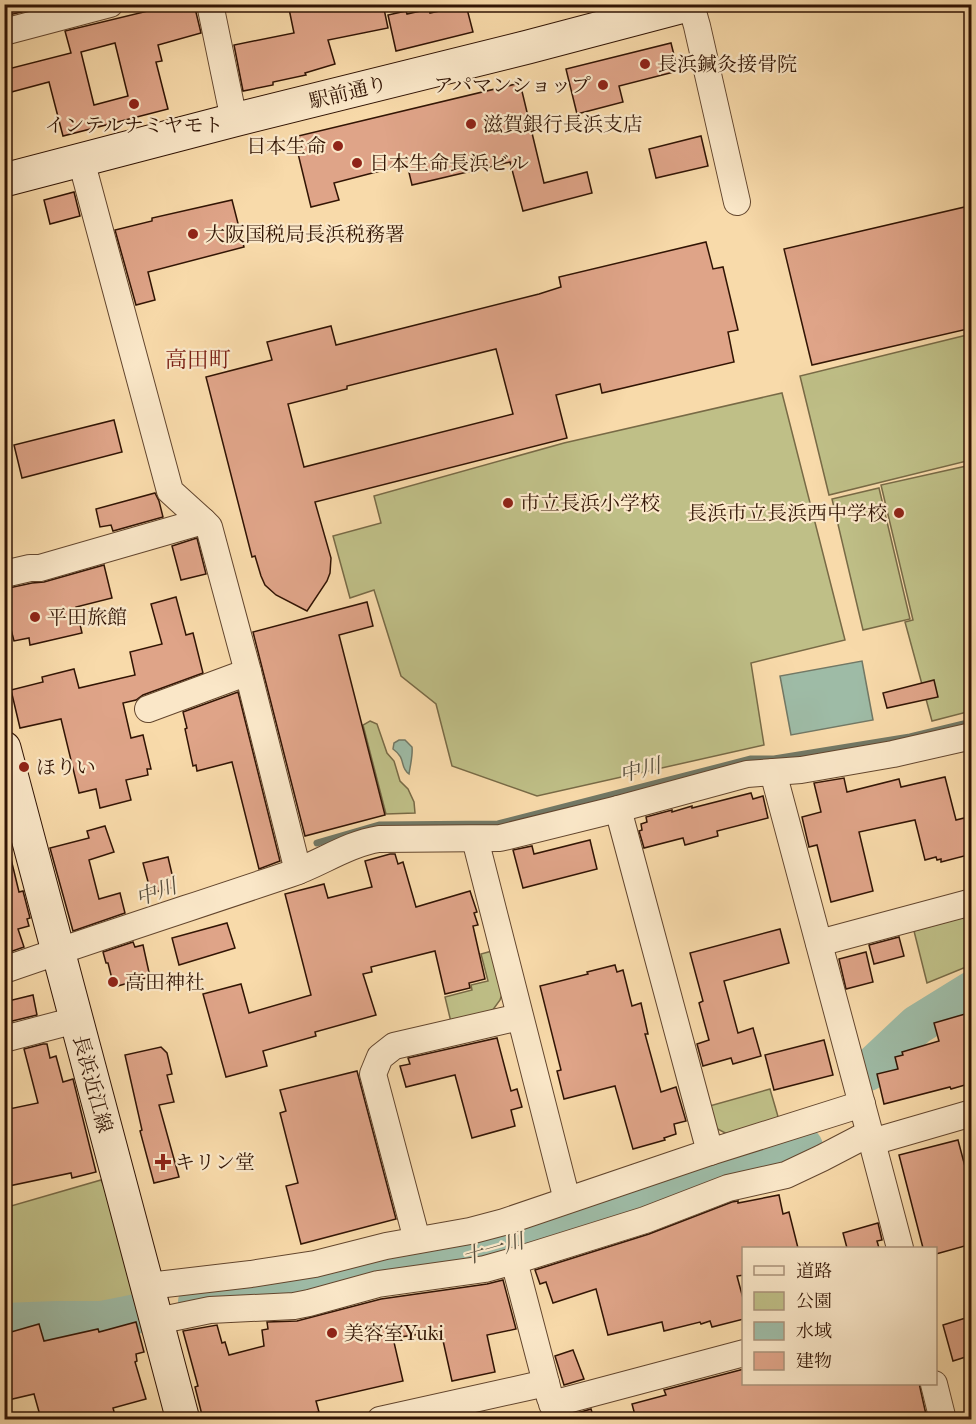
<svg xmlns="http://www.w3.org/2000/svg" width="976" height="1424" font-family="'IM FELL French Canon','Noto Serif JP',serif">
	<style>
		.green { fill: #bfbf87; stroke: #786a46; stroke-width: 1.5 }
		.water { fill: #9ebba6; stroke: #727865; stroke-width: 1.5 }
		.lines { fill: none; stroke-linecap: round; stroke-linejoin: round }
		.stream { stroke: #727865; stroke-width: 7 }
		.river { stroke: #9ebba6; stroke-width: 40 }
		.building { fill: #dfa488; stroke: #311404; stroke-width: 1.5; fill-rule: evenodd }
		.minor-casing { stroke: #63462e; stroke-width: 28 }
		.secondary-casing { stroke: #311404; stroke-width: 35 }
		.minor { stroke: #fae7c8; stroke-width: 26 }
		.secondary { stroke: #fae7c8; stroke-width: 33 }
		.poi-dot { fill: #8f2418; stroke: #fae7c8; stroke-width: 2 }
		.labels { text-anchor: middle; stroke-width: 4.5; stroke-linejoin: round; paint-order: stroke }
		.poi-label { font-size: 20px; fill: #311404; stroke: #fae7c8; text-anchor: start }
		.street-label { font-size: 20px; fill: #311404; stroke: #fae7c8 }
		.water-label { font-size: 21px; font-style: italic; fill: #574e3d; stroke: #fae7c8 }
		.quarter-label { font-size: 22px; fill: #7a1f14; stroke: #fae7c8 }
	</style>
	<rect width="100%" height="100%" fill="#f8daaa"/>
	<filter id="stains"><feTurbulence type="fractalNoise" baseFrequency=".00333" numOctaves="4"/><feColorMatrix values="0 0 0 0 .2 0 0 0 0 .09 0 0 0 0 .02 0 0 0 .5 -.17"/></filter>
	<radialGradient id="worn" r=".72"><stop offset=".6" stop-color="#630" stop-opacity="0"/><stop offset="1" stop-color="#630" stop-opacity=".3"/></radialGradient>
	<!-- green -->
	<g class="green">
		<polygon points="971,334 971,460 829,495 800,376"/>
		<polygon points="782,393 845,640 751,663 764,745 537,796 452,766 436,704 401,676 374,590 350,598 333,536 381,523 374,496 564,443"/>
		<polygon points="971,465 971,711 932,721 905,622 913,620 881,485"/>
		<polygon points="879,488 910,619 863,630 832,499"/>
		<polygon points="370,721 377,724 387,753 394,761 400,781 408,789 414,802 415,813 386,814 363,725"/>
		<polygon points="971,915 971,965 927,983 914,931"/>
		<polygon points="492,951 502,994 500,1000 492,1011 451,1022 445,997 472,990 471,985 488,981 481,954"/>
		<polygon points="770,1089 779,1120 727,1134 712,1126 706,1107"/>
		<polygon points="101,1180 105,1189 134,1298 111,1305 15,1307 5,1308 4,1208"/>
	</g>
	<!-- water -->
	<g class="water">
		<polygon points="862,661 873,720 791,735 780,676"/>
		<path d="M399,740h6l7,7c1,8 -2,20 -3,27 -10,-7 -2,-15 -16,-25l1,-6z"/>
	</g>
	<g class="lines">
		<!-- stream -->
		<polyline class="stream" points="317,843 379,825 498,824 751,759 774,759 910,737 972,722"/>
		<!-- river -->
		<g class="river">
			<polyline points="868,1071 917,1025 972,991"/>
			<polyline points="198,1302 300,1290 347,1278 485,1254 803,1147"/>
			<polyline points="4,1323 57,1321 101,1321 141,1313"/>
		</g>
	</g>
	<!-- building -->
	<g class="building">
		<polygon points="4,4 21,4 22,12 4,16"/>
		<path d="M146,4h48l7,29 -43,12 4,16 -6,1 12,47 -105,27 -14,-54 -45,12v-24l67,-17 -6,-22 83,-20zM115,43l13,53 -34,9 -13,-53z"/>
		<polygon points="288,4 383,4 388,28 328,40 335,64 305,73 306,75 273,82 273,85 243,91 234,45 294,33"/>
		<polygon points="466,5 473,32 396,51 388,15 406,11 407,14 429,9 430,13"/>
		<polygon points="671,43 678,71 619,86 623,102 577,114 566,69"/>
		<polygon points="520,83 544,183 587,172 592,193 523,211 510,162 412,185 407,164 334,183 339,200 311,207 294,137"/>
		<polygon points="701,136 708,166 656,178 649,149"/>
		<polygon points="74,192 80,216 50,224 44,200"/>
		<polygon points="232,200 244,247 148,272 155,300 136,305 115,230 152,221 152,218"/>
		<polygon points="969,206 972,219 972,328 812,365 784,249"/>
		<path d="M706,242l7,27 10,-2 15,63 -10,2 6,30 -132,31 -2,-9 -44,11 11,43 -252,64 16,56 -1,15 -3,8 -20,30 -31,-16 -11,-10 -4,-9 -6,-20 -3,1 -46,-180 66,-17 -5,-18 64,-16 5,19 203,-51 22,-7 -2,-10zM496,349l17,65 -209,53 -16,-63 59,-15v-3z"/>
		<polygon points="114,420 122,452 22,478 14,445"/>
		<polygon points="155,493 159,501 163,517 113,531 111,525 100,527 96,509"/>
		<polygon points="197,538 206,574 181,580 172,546"/>
		<polygon points="104,565 112,598 76,607 82,633 30,645 29,638 14,641 4,602 4,589 32,583 44,582"/>
		<polygon points="176,597 186,635 193,633 203,673 143,695 136,700 123,703 131,738 143,735 151,769 147,769 148,775 126,780 131,800 100,808 96,789 79,793 61,719 20,728 11,690 43,682 42,677 74,669 79,688 135,675 130,652 162,644 151,604"/>
		<polygon points="367,602 373,626 339,635 385,815 305,836 253,632"/>
		<polygon points="934,680 938,697 887,708 883,693"/>
		<polygon points="238,692 280,861 259,869 232,762 197,771 196,765 193,766 185,729 187,728 183,712"/>
		<polygon points="945,777 956,820 972,816 972,854 941,862 941,859 937,860 936,857 925,860 915,820 859,832 873,891 831,902 817,845 809,847 802,817 821,812 814,783 844,778 847,792 899,779 901,787"/>
		<polygon points="751,793 753,799 763,796 768,818 717,831 718,836 685,845 683,838 644,848 639,831 642,830 641,824 647,822 646,817 672,810 672,812 692,806 692,808"/>
		<polygon points="105,826 114,852 89,860 99,899 120,893 125,913 73,931 50,848 89,838 87,831"/>
		<polygon points="590,840 597,869 523,888 513,850 532,846 534,854"/>
		<polygon points="390,854 395,854 398,864 403,862 416,907 470,891 477,912 474,913 478,925 473,926 485,979 469,983 470,988 445,994 435,951 371,967 372,972 363,974 376,1015 315,1032 316,1036 263,1051 267,1066 226,1077 203,994 241,984 249,1013 311,995 285,894 324,884 328,898 372,887 365,861"/>
		<polygon points="168,857 175,887 151,893 143,863"/>
		<polygon points="11,859 19,892 23,891 30,918 27,919 29,926 18,929 24,947 4,954 4,860"/>
		<polygon points="227,923 235,948 179,965 172,938"/>
		<polygon points="780,929 789,963 724,981 738,1033 753,1028 761,1056 733,1064 731,1058 703,1066 697,1044 709,1040 699,1003 703,1001 690,953"/>
		<polygon points="899,937 904,956 874,964 869,945"/>
		<polygon points="133,942 135,947 143,945 150,977 114,987 108,963 106,963 103,952"/>
		<polygon points="866,952 873,982 846,989 839,959"/>
		<polygon points="615,965 617,972 623,970 632,1006 641,1003 648,1034 645,1034 661,1092 676,1087 686,1121 674,1124 676,1134 664,1138 665,1140 633,1149 615,1086 564,1099 557,1071 561,1070 540,986 588,974 587,972"/>
		<polygon points="33,995 37,1015 4,1023 4,1002"/>
		<polygon points="972,1012 972,1083 951,1089 950,1087 884,1104 877,1074 898,1069 895,1057 903,1055 902,1052 939,1041 934,1023"/>
		<polygon points="497,1038 511,1091 517,1089 522,1107 511,1110 515,1126 472,1138 455,1075 406,1087 400,1066 410,1064 408,1058"/>
		<polygon points="824,1040 833,1075 774,1090 765,1055"/>
		<polygon points="43,1044 47,1044 50,1058 56,1056 63,1082 73,1079 96,1172 72,1178 71,1173 4,1187 4,1110 38,1103 24,1049"/>
		<polygon points="161,1047 167,1053 172,1074 167,1075 174,1102 159,1105 179,1177 154,1183 140,1131 142,1130 125,1055"/>
		<polygon points="357,1071 396,1219 301,1244 286,1186 298,1183 280,1113 286,1111 280,1090"/>
		<polygon points="958,1140 972,1193 972,1244 936,1254 936,1248 923,1248 899,1155"/>
		<polygon points="779,1195 783,1214 789,1212 798,1248 744,1248 744,1275 737,1276 744,1302 744,1319 712,1327 710,1321 701,1324 700,1322 664,1331 662,1322 608,1335 596,1289 553,1303 546,1282 540,1284 535,1270 649,1234 732,1202 738,1201 738,1203"/>
		<polygon points="878,1223 882,1240 877,1241 879,1248 847,1248 843,1233"/>
		<polygon points="503,1280 516,1329 487,1335 495,1372 452,1381 442,1336 437,1337 436,1332 393,1338 403,1381 316,1401 319,1412 289,1419 203,1419 195,1387 198,1386 183,1331 217,1325 222,1343 225,1342 229,1355 264,1346 262,1330 268,1329 267,1322 297,1321 381,1299 487,1284"/>
		<polygon points="972,1316 972,1355 953,1361 943,1325"/>
		<polygon points="136,1322 144,1352 136,1354 137,1361 135,1362 146,1399 113,1408 116,1419 41,1419 34,1394 4,1401 4,1334 39,1324 44,1341 98,1329 99,1332"/>
		<polygon points="573,1350 584,1379 564,1385 555,1356"/>
		<polygon points="744,1369 744,1383 919,1383 927,1419 636,1419 632,1404 666,1395 664,1390"/>
		<polygon points="591,1409 594,1419 576,1419 574,1414"/>
	</g>
	<g class="lines">
		<!-- minor casing -->
		<g class="minor-casing">
			<g id="minor">
				<polyline points="210,4 234,120"/>
				<polyline points="691,5 697,26 737,202"/>
				<polyline points="4,32 110,4"/>
				<polyline points="203,521 209,527 248,672 298,871"/>
				<polyline points="4,574 30,568 40,568 203,521 170,491 81,160"/>
				<polyline points="148,709 248,672"/>
				<polyline points="773,772 872,1142 900,1248"/>
				<polyline points="618,809 710,1152"/>
				<polyline points="475,839 567,1200"/>
				<polyline points="819,943 972,902"/>
				<path d="M4,970c95,-33 191,-64 286,-96 30,-10 57,-30 89,-35l121,-1 118,-29 129,-35 54,-4 92,-16 79,-18"/>
				<polyline points="4,1039 76,1020"/>
				<polyline points="872,1142 972,1113"/>
				<polyline points="417,1240 373,1074 380,1057 394,1046 519,1017"/>
				<polyline points="514,1261 550,1398"/>
				<polyline points="148,1286 251,1274 315,1264 386,1246 470,1231 504,1222 710,1152 862,1104"/>
				<polyline points="157,1321 210,1310 294,1306 309,1303 378,1284 485,1269 514,1261 645,1220 728,1188 786,1175 822,1158 870,1133"/>
				<polyline points="934,1384 943,1420"/>
				<polyline points="552,1404 744,1353"/>
				<polyline points="380,1420 546,1383"/>
			</g>
		</g>
		<!-- secondary casing -->
		<g class="secondary-casing">
			<g id="secondary">
				<polyline points="4,180 234,120 528,47 691,4"/>
				<polyline points="4,748 183,1420"/>
			</g>
		</g>
		<!-- minor -->
		<use href="#minor" class="minor"/>
		<!-- secondary -->
		<use href="#secondary" class="secondary"/>
	</g>
	<!-- markers -->
	<g class="poi-dot">
		<circle cx="645" cy="64" r="6"/>
		<circle cx="603" cy="85" r="6"/>
		<circle cx="134" cy="104" r="6"/>
		<circle cx="471" cy="124" r="6"/>
		<circle cx="338" cy="146" r="6"/>
		<circle cx="357" cy="163" r="6"/>
		<circle cx="193" cy="234" r="6"/>
		<circle cx="508" cy="503" r="6"/>
		<circle cx="899" cy="513" r="6"/>
		<circle cx="35" cy="617" r="6"/>
		<circle cx="24" cy="767" r="6"/>
		<circle cx="113" cy="982" r="6"/>
		<path d="M160 1153h6v6h6v6h-6v6h-6v-6h-6v-6h6z"/>
		<circle cx="332" cy="1333" r="6"/>
	</g>
	<g class="labels">
		<!-- poi labels -->
		<g class="poi-label">
			<text x="657" y="71">長浜鍼灸接骨院</text>
			<text x="591" y="92" text-anchor="end">アパマンショップ</text>
			<text x="483" y="131">滋賀銀行長浜支店</text>
			<text x="134" y="132" text-anchor="middle">インテルナミヤモト</text>
			<text x="326" y="153" text-anchor="end">日本生命</text>
			<text x="369" y="170">日本生命長浜ビル</text>
			<text x="205" y="241">大阪国税局長浜税務署</text>
			<text x="520" y="510">市立長浜小学校</text>
			<text x="887" y="520" text-anchor="end">長浜市立長浜西中学校</text>
			<text x="47" y="624">平田旅館</text>
			<text x="36" y="774">ほりい</text>
			<text x="125" y="989">高田神社</text>
			<text x="175" y="1169">キリン堂</text>
			<text x="344" y="1340">美容室Yuki</text>
		</g>
		<!-- street labels -->
		<g class="street-label">
			<text transform="translate(348 92) rotate(-14)" y="7">駅前通り</text>
			<text transform="translate(93 1084) rotate(75)" y="7">長浜近江線</text>
		</g>
		<!-- water labels -->
		<g class="water-label">
			<text transform="translate(640 770) rotate(-14)" y="7">中川</text>
			<text transform="translate(156 892) rotate(-19)" y="7">中川</text>
			<text transform="translate(493 1249) rotate(-16)" y="7">十一川</text>
		</g>
		<!-- quarter labels -->
		<g class="quarter-label">
			<text x="198" y="367">高田町</text>
		</g>
	</g>
	<!-- margin -->
	<rect width="976" height="1424" fill="none" stroke="#f8daaa" stroke-width="24"/>
	<rect x="6" y="6" width="964" height="1412" fill="none" stroke="#311404" stroke-width="3"/>
	<rect x="12" y="12" width="952" height="1400" fill="none" stroke="#311404" stroke-width="1.5"/>
	<!-- legend -->
	<rect x="742" y="1247" width="195" height="138" fill="#fae7c8" stroke="#aa937a" stroke-width="1.5"/>
	<rect x="754" y="1266" width="30" height="9" fill="#fae7c8" stroke="#aa937a" stroke-width="1.5"/>
	<text x="796" y="1277" font-size="18" fill="#311404">道路</text>
	<rect x="754" y="1292" width="30" height="18" fill="#bfbf87" stroke="#aa937a" stroke-width="1.5"/>
	<text x="796" y="1307" font-size="18" fill="#311404">公園</text>
	<rect x="754" y="1322" width="30" height="18" fill="#9ebba6" stroke="#aa937a" stroke-width="1.5"/>
	<text x="796" y="1337" font-size="18" fill="#311404">水域</text>
	<rect x="754" y="1352" width="30" height="18" fill="#dfa488" stroke="#aa937a" stroke-width="1.5"/>
	<text x="796" y="1367" font-size="18" fill="#311404">建物</text>
	<rect width="100%" height="100%" filter="url(#stains)"/>
	<rect width="100%" height="100%" fill="url(#worn)"/>
</svg>
